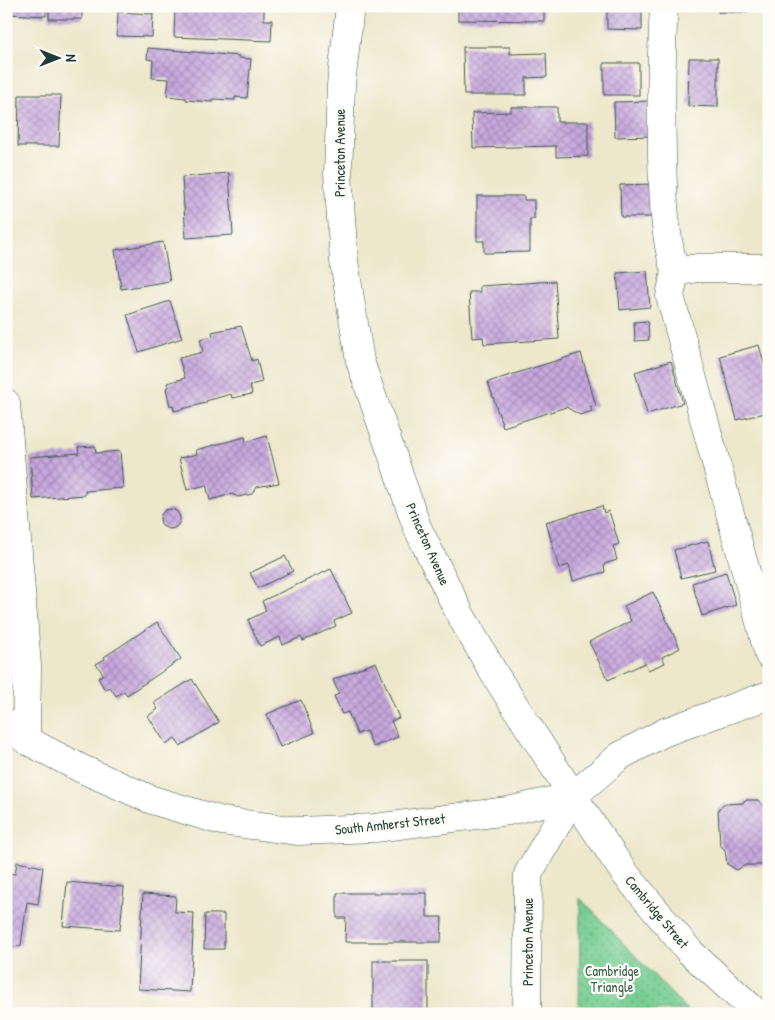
<svg xmlns="http://www.w3.org/2000/svg" width="775" height="1020" font-family="'Patrick Hand',sans-serif">
	<style>
		.park { fill: url(#park-dots); stroke: #4b8664 }
		.building { fill: url(#building-cross-hatch) }
		.lines { fill: none; stroke-linecap: round; stroke-linejoin: round }
		.minor-casing { stroke: #3e564b; stroke-width: 29 }
		.minor { stroke: #fff; stroke-width: 28 }
		.labels { text-anchor: middle; stroke-width: 4.5; stroke-linejoin: round; paint-order: stroke }
		.street-label { font-size: 14px; fill: #1f3d34; stroke: #fdfcf7 }
		.park-label { font-size: 14px; fill: #35614c; stroke: #fdfcf7 }
	</style>
	<defs>
		<pattern id="park-dots" width="8" height="8" patternUnits="userSpaceOnUse" patternTransform="scale(1.25)"><rect width="8" height="8" fill="#77ce93"/><path d="M2 2h.1M6 6h.1" fill="none" stroke="#61a879" stroke-width="1.8" stroke-linecap="round"/></pattern>
		<pattern id="building-cross-hatch" width="8" height="8" patternUnits="userSpaceOnUse" patternTransform="scale(1.25)"><rect width="8" height="8" fill="#c7a8de"/><path d="M0 0l8 8M0 8l8-8" fill="none" stroke="#a18ab5"/></pattern>
	</defs>
	<rect width="100%" height="100%" fill="#fdfcf7"/>
	<filter id="ink" filterUnits="userSpaceOnUse"><feTurbulence type="fractalNoise" baseFrequency=".02" numOctaves="2"/><feDisplacementMap in="SourceGraphic" scale="10" xChannelSelector="R" yChannelSelector="G"/><feConvolveMatrix kernelMatrix="1 2 1 2 8 2 1 2 1" color-interpolation-filters="sRGB"/></filter>
	<filter id="wash" filterUnits="userSpaceOnUse"><feTurbulence type="fractalNoise" baseFrequency=".0096" numOctaves="4" result="noise"/><feDisplacementMap in="SourceGraphic" scale="20" xChannelSelector="R" yChannelSelector="G"/><feGaussianBlur stdDeviation="1.12" result="paint"/><feColorMatrix in="noise" values="0 0 0 0 0 0 0 0 0 0 0 0 0 0 0 0 0 1.4 0 .05"/><feComposite in="paint" operator="in"/></filter>
	<g filter="url(#wash)">
		<rect width="100%" height="100%" fill="#ede7cb"/>
		<!-- park -->
		<polygon class="park" points="580,898 687,1010 579,1013"/>
		<g id="blocks">
			<!-- building -->
			<g class="building">
				<polygon points="6,6 46,6 46,16 6,14"/>
				<rect x="49" y="6" width="33" height="13"/>
				<polygon points="175,6 264,6 264,20 272,20 271,41 174,37"/>
				<polygon points="458,6 544,6 544,21 458,20"/>
				<polygon points="607,6 642,6 642,30 607,29"/>
				<polygon points="719,6 748,6 748,12 718,12"/>
				<polygon points="118,12 153,14 152,37 117,36"/>
				<polygon points="463,47 510,47 510,54 546,53 547,77 526,78 526,95 464,95"/>
				<polygon points="148,48 239,56 239,58 251,59 247,98 235,97 235,100 213,99 212,102 186,100 186,98 167,96 169,79 152,78 153,60 147,59"/>
				<polygon points="689,58 718,58 718,107 688,106"/>
				<rect x="604" y="63" width="35" height="32"/>
				<polygon points="19,95 61,95 59,146 18,146"/>
				<polygon points="653,101 654,136 615,137 614,102"/>
				<polygon points="511,107 557,107 557,122 588,122 588,156 556,157 556,146 473,148 472,113 511,112"/>
				<polygon points="229,173 233,235 186,238 182,177"/>
				<polygon points="652,184 653,217 621,217 620,185"/>
				<polygon points="477,196 524,196 524,200 534,200 534,219 530,219 530,252 484,253 484,241 477,241"/>
				<polygon points="163,242 170,281 121,289 115,250"/>
				<polygon points="647,271 650,307 620,310 617,273"/>
				<polygon points="555,281 559,339 484,344 483,337 472,338 469,292 480,292 480,286"/>
				<polygon points="170,301 182,338 139,352 127,315"/>
				<polygon points="648,321 649,340 635,341 634,322"/>
				<polygon points="241,326 252,361 257,359 262,382 250,385 252,394 232,398 231,394 206,401 206,403 174,411 173,405 170,406 166,388 169,387 167,383 185,378 179,358 203,352 200,339 213,336 212,332"/>
				<polygon points="759,345 769,382 769,412 737,420 720,356"/>
				<polygon points="581,353 596,406 590,407 592,411 580,415 566,407 503,427 488,382"/>
				<polygon points="671,361 683,403 647,414 635,372"/>
				<polygon points="267,436 279,483 256,487 252,494 238,497 232,494 210,500 206,485 187,490 179,458 197,454 196,450 245,437 246,442"/>
				<polygon points="95,446 96,453 120,451 123,488 85,491 85,495 33,499 30,457 79,453 78,447"/>
				<polygon points="602,506 604,513 609,511 619,544 613,546 617,560 604,564 605,572 573,581 569,565 559,568 546,522"/>
				<circle cx="170" cy="519" r="10"/>
				<polygon points="708,541 715,570 681,578 674,550"/>
				<polygon points="285,556 293,571 258,588 250,573"/>
				<polygon points="331,569 352,613 334,621 336,626 303,641 301,637 283,645 280,637 260,646 248,620 266,611 262,601"/>
				<polygon points="726,572 736,605 702,616 692,583"/>
				<polygon points="653,592 680,648 662,657 665,663 648,670 645,663 608,680 589,642 631,621 624,606"/>
				<polygon points="157,622 181,659 127,695 124,691 116,696 110,687 105,690 98,678 103,674 96,664 105,659 104,657"/>
				<polygon points="376,662 399,718 391,721 398,737 373,747 366,731 357,734 348,712 342,714 334,696 339,694 333,680"/>
				<polygon points="192,679 219,722 180,746 175,738 166,744 148,716 158,709 154,703"/>
				<polygon points="301,700 314,733 280,747 267,714"/>
				<polygon points="745,800 758,800 763,805 769,804 769,865 745,865 737,870 727,864 725,850 720,845 718,810 725,804 743,803"/>
				<polygon points="17,862 43,867 38,904 27,902 21,945 6,950 6,873 15,874"/>
				<polygon points="67,882 124,887 120,930 63,926"/>
				<polygon points="337,893 427,893 427,917 442,917 441,942 345,942 346,918 337,918"/>
				<polygon points="143,894 176,896 175,912 194,913 190,992 138,989"/>
				<polygon points="205,914 224,914 224,949 204,949"/>
				<rect x="373" y="961" width="55" height="53"/>
			</g>
		</g>
	</g>
	<g filter="url(#ink)">
		<use href="#blocks" fill-opacity="0" stroke="#3e564b" stroke-width="1"/>
		<g class="lines">
			<!-- minor casing -->
			<g class="minor-casing">
				<g id="minor">
					<polyline points="350,6 341,85 338,174 344,261 360,361 417,527 460,614 495,675 573,796 528,874 527,1014"/>
					<path d="M664,6c-3,50 -3,99 -2,149 1,40 2,78 13,117"/>
					<polyline points="769,268 697,268 675,272 670,296 769,655"/>
					<polyline points="6,403 27,666 26,740"/>
					<polyline points="6,723 26,740 82,769 152,800 222,821 298,831 375,828 508,811 573,796 620,756 665,732 769,695"/>
					<polyline points="573,796 623,871 690,952 758,1014"/>
				</g>
			</g>
			<!-- minor -->
			<use href="#minor" class="minor"/>
		</g>
	</g>
	<g class="labels">
		<!-- street labels -->
		<g class="street-label">
			<text transform="translate(340 153) rotate(-90)" y="5">Princeton Avenue</text>
			<text transform="translate(428 544) rotate(66)" y="5">Princeton Avenue</text>
			<text transform="translate(390 824) rotate(-6)" y="5">South Amherst Street</text>
			<text transform="translate(657 912) rotate(50)" y="5">Cambridge Street</text>
			<text transform="translate(528 942) rotate(-90)" y="5">Princeton Avenue</text>
		</g>
		<!-- park labels -->
		<g class="park-label">
			<text x="612" y="976">Cambridge<tspan x="612" dy="16">Triangle</tspan></text>
		</g>
	</g>
	<!-- margin -->
	<rect width="775" height="1020" fill="none" stroke="#fdfcf7" stroke-width="25"/>
	<!-- north arrow -->
	<g transform="translate(58 58) rotate(90)" stroke="#fdfcf7" stroke-width="4" paint-order="stroke">
	<path d="M0-4L9 19L0 12L-9 19Z" fill="#1f3d34"/>
	<text y="-8" font-size="14" font-weight="bold" text-anchor="middle" fill="#1f3d34">N</text>
	</g>
</svg>
